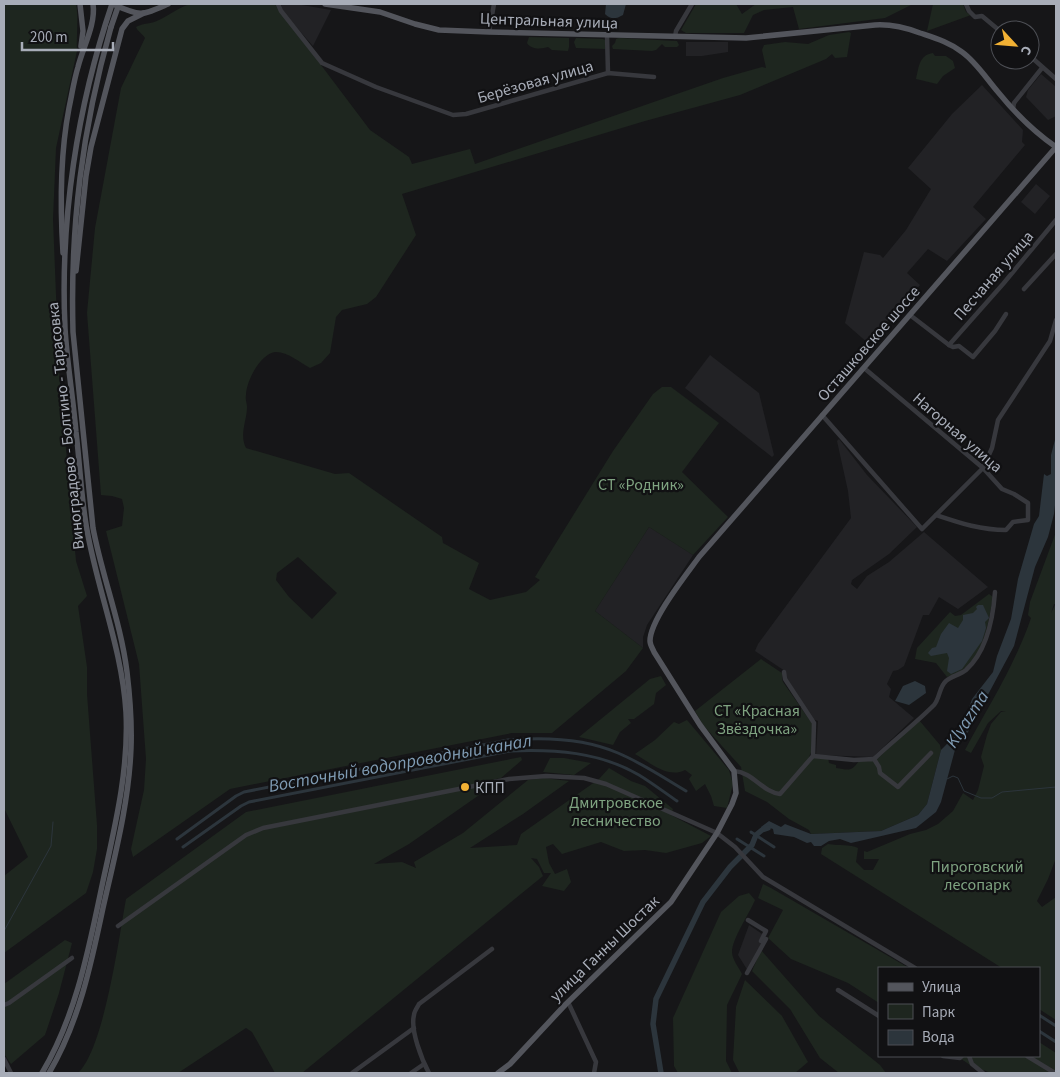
<svg xmlns="http://www.w3.org/2000/svg" width="1060" height="1077" font-family="'Source Sans 3',sans-serif">
	<style>
		.built { fill: #222225 }
		.green { fill: #1e261f; fill-rule: evenodd }
		.water { fill: #2c353c }
		.lines { fill: none; stroke-linecap: round; stroke-linejoin: round }
		.stream { stroke: #2c353c; stroke-width: 1 }
		.canal { stroke: #2c353c; stroke-width: 3 }
		.river { stroke: #2c353c; stroke-width: 5.5 }
		.minor { stroke: #37383d; stroke-width: 4.5 }
		.major { stroke: #53555c; stroke-width: 5.5 }
		.major-bridge { stroke: #53555c; stroke-width: 5.5 }
		.poi-dot { fill: #f2b134; stroke: #111113; stroke-width: 2 }
		.labels { text-anchor: middle; stroke-width: 4.5; stroke-linejoin: round; paint-order: stroke }
		.street-label { font-size: 16px; fill: #a8adb8; stroke: #111113 }
		.park-label { font-size: 16px; fill: #7fa381; stroke: #111113 }
		.poi-label { font-size: 16px; fill: #a8adb8; stroke: #111113; text-anchor: start }
		.water-label { font-size: 18px; font-style: italic; fill: #7f9bb3; stroke: #111113 }
	</style>
	<rect width="100%" height="100%" fill="#161618"/>
	<!-- built -->
	<g class="built">
		<polygon points="281,4 296,4 331,10 313,46 283,12"/>
		<polygon points="686,42 728,42 728,52 702,56 686,56"/>
		<polygon points="1041,74 1056,87 1056,116 1048,120 1026,97 1028,90"/>
		<polygon points="982,85 1023,130 1022,142 1025,145 973,207 986,219 947,261 928,249 907,273 920,285 869,344 845,323 864,252 880,255 883,258 906,230 931,189 908,168 952,114"/>
		<polygon points="1036,184 1050,196 1035,214 1021,202"/>
		<polygon points="710,355 759,393 774,455 772,457 685,388"/>
		<polygon points="839,439 867,475 917,527 889,554 852,580 851,584 857,589 867,576 889,562 924,532 988,587 958,609 939,597 929,615 923,615 904,666 898,670 893,671 887,684 891,689 889,697 914,718 873,757 816,755 818,721 813,719 787,680 785,671 755,651 758,644 851,518 848,491 837,441"/>
		<polygon points="649,527 693,555 647,625 643,637 643,648 595,611"/>
		<polygon points="749,925 765,936 748,971 738,955"/>
	</g>
	<!-- green -->
	<g class="green">
		<path d="M4,4h72c3,15 0,31 1,47l-21,97 -3,71 6,152 17,190 11,35 -9,10 9,61v27l10,131v24l-4,23 -7,21 -82,60v-77l24,-19 -24,-49z"/>
		<path d="M191,4h84l95,126 39,27 3,7 58,-15 5,15 248,-86 39,-11 4,1 -4,-18 2,-5 21,-3 23,2 21,-9 20,-3 2,1 -4,24 -12,1 -3,-4 -6,5 -86,36 -95,26 -243,73 14,41 -40,62 -9,7 -25,6 -6,7 -6,36 -9,10 -11,5c-10,-6 -24,-17 -35,-16 -15,2 -29,30 -29,43 -1,4 1,8 1,12 0,14 -8,27 -1,41l89,26 14,-1 93,64 1,6 36,20 -10,26 21,11 36,-8 14,-12 -5,-3 78,-126 40,-57 9,-7h9l48,36 -37,49 46,45 -35,38 -44,-28 -54,84 48,37 -17,23 -74,62h-40l-282,56 -97,68 -2,-8 13,-59 2,-31 -7,-95 -33,-133 16,-5 2,-18 -2,-9 -10,-3 -11,-1 -14,-182 8,-85 26,-140 24,-50c-3,-5 -7,-6 -9,-11 7,-4 16,-3 23,-7 11,-5 20,-13 32,-16zM298,557l39,36 -25,26 -23,-22 -13,-17 1,-7z"/>
		<polygon points="696,4 736,4 742,14 756,4 913,4 885,18 799,29 793,7 764,10 753,15 744,33 686,33 681,30"/>
		<polygon points="933,4 963,4 966,12 971,15 927,31"/>
		<path d="M529,37l40,1v9l-1,4 -16,-1 -4,-3c-6,2 -17,3 -21,-4z"/>
		<polygon points="576,38 603,39 605,40 605,49 576,48 574,42"/>
		<polygon points="619,38 677,41 679,45 677,47 665,47 662,44 656,50 652,51 613,49 612,46 615,43 616,39"/>
		<path d="M933,53l2,3h11l7,5 2,7 -12,8 -6,8 -21,-5c3,-12 3,-24 17,-26z"/>
		<path d="M1056,532v72h-2l-3,9 4,-8 1,1v252l-8,21 -11,22 5,6 14,-10v123l-17,-11v-41h-37l-181,-114 1,-6 6,-4c11,2 22,0 30,4l-2,14 8,8h9l6,-11h-15v-8l3,1 43,-18 16,-4 12,-6 15,-13 10,-18 10,7 5,-10 6,-24 -3,-9 6,-22 4,-11 10,-12h5l-5,-1 -13,12 -17,30 -6,-3c23,-43 50,-85 66,-132l-3,-3 2,-13z"/>
		<path d="M989,594l4,3c-6,32 -10,70 -46,80l-11,-14 -21,-4 2,-11 33,-36 5,4 6,-1z"/>
		<path d="M761,659l21,14v6l1,3 30,43 -2,27 -3,8 2,2 4,-4h14l1,5 7,2v3c13,2 15,4 23,-7h16l44,-41 21,25 1,5 -14,54 -9,11 -37,16 -70,3 -2,-4 -20,-11 -22,-17 -22,-11 -4,-24 -38,-42 -8,-14z"/>
		<polygon points="661,676 666,685 656,693 654,704 634,719 628,719 631,723 620,732 613,745 579,737 650,679"/>
		<path d="M687,720l42,50 4,14 -6,24 -13,-2 -3,-10 -6,-12 -9,7 -7,-12 3,-4 -7,-5c-17,9 -36,-8 -50,-16l20,-14 19,-18 5,2z"/>
		<path d="M521,757l1,3 -21,18 -26,5 10,8 -76,53 -35,20 28,-2 14,6 -2,-6 49,-29 65,-53 16,-2 25,3 -46,33 -53,34 47,-3 4,-11 78,-55 10,-11 22,13 14,5 28,23 -2,6 40,21 -9,7 -36,10 -21,-3 -21,1 -23,-9 -39,12 -9,-10 -7,3 3,16 6,11 12,-5 4,13 -7,9 -22,-5 9,-13h-7l-7,-14 -6,-1 8,9 4,9 -241,197h-27l-23,-41 -6,-4 -68,45h-100c26,-24 41,-136 48,-174l120,-87z"/>
		<polygon points="550,758 564,758 591,763 574,775 543,772"/>
		<polygon points="763,884 771,888 909,968 879,968 879,1003 848,983 791,959 768,938 783,910 758,898"/>
		<path d="M749,893l6,7c-6,14 -23,39 -23,52 0,7 7,16 10,22l-15,31 -1,56 6,12h-54l-4,-7 -1,-48 48,-106 18,-16z"/>
		<polygon points="65,940 72,943 59,993 45,1035 11,1064 4,1054 4,984"/>
		<polygon points="761,950 819,1016 880,1065 886,1073 839,1073 820,1058 790,1009 752,971"/>
		<polygon points="745,980 782,1016 808,1062 795,1073 739,1072 733,1060 736,1007"/>
		<polygon points="1039,1042 1056,1053 1056,1073 991,1073 970,1065 957,1056 1039,1056"/>
	</g>
	<!-- water -->
	<g class="water">
		<path d="M606,4h20l-3,11c-7,4 -12,5 -18,-1z"/>
		<path d="M1056,436v61l-2,17 -6,23 -13,30 -21,79 -46,86 -12,14 -15,56 -5,10 -20,16 -65,15 -11,-4 -11,2 -8,5h-7l-3,-4 -4,1 -13,-6 -20,-3 -1,-5 -3,-1 -8,3 -1,-4 8,-6 12,6 4,-3 26,10 70,-3 37,-16 9,-11 14,-54c8,-7 11,-15 20,-20l11,-31 21,-27 4,-16 14,-37 7,-40 16,-55 5,-8 5,-42 3,2 4,-2v-19z"/>
		<polygon points="978,605 983,605 989,618 985,622 986,628 982,641 962,669 951,674 947,671 949,658 947,653 931,656 928,653 932,648 936,647 941,634 949,623 958,628 963,620 963,615 973,613 977,609 976,607"/>
		<polygon points="915,681 925,686 926,693 909,705 895,701 903,686"/>
	</g>
	<g class="lines">
		<!-- stream -->
		<g class="stream">
			<polyline points="947,779 953,776 958,778 964,791 981,798 992,798 1002,792 1056,787"/>
			<polyline points="4,931 51,846 53,822"/>
		</g>
		<!-- canal -->
		<g class="canal">
			<polyline points="751,832 774,847"/>
			<path d="M177,839l59,-43 8,-4 264,-52c36,-3 76,-2 110,13 24,10 46,25 68,38"/>
			<polyline points="737,839 764,856"/>
			<path d="M183,847l58,-41 8,-4 261,-51c44,-2 90,1 129,24 13,8 25,17 38,26"/>
			<polyline points="1039,1015 1056,1026"/>
			<polyline points="1039,1031 1056,1042"/>
		</g>
		<!-- river -->
		<polyline class="river" points="661,1073 653,1024 656,999 703,902 730,867 752,845 756,835 762,830 768,828"/>
		<!-- minor -->
		<g class="minor">
			<polyline points="278,4 281,11 322,63 376,87 453,115 466,114 608,73 654,77"/>
			<polyline points="966,4 969,11 975,17 982,16 1000,31"/>
			<polyline points="489,32 494,4"/>
			<polyline points="607,35 608,73"/>
			<polyline points="675,37 676,31 692,4"/>
			<polyline points="1030,56 1056,79"/>
			<polyline points="1013,109 1014,103 1042,68"/>
			<polyline points="1024,289 1056,254"/>
			<polyline points="910,315 949,345 953,347 959,346 973,357 995,331 1006,314"/>
			<polyline points="949,345 1003,284 1056,220"/>
			<path d="M864,368l119,100 19,21 12,5 14,9v17l-15,2 -7,8c-26,0 -46,-7 -70,-15"/>
			<polyline points="822,415 922,529 983,468 992,448 998,420 1050,341 1056,320"/>
			<polyline points="813,756 854,760 874,759 879,767 880,773 898,787 931,753"/>
			<path d="M874,759c19,-18 41,-35 60,-54 6,-7 5,-18 12,-24 5,-5 14,-6 20,-11 21,-19 27,-51 29,-78"/>
			<path d="M734,771c19,1 28,21 46,23l33,-38 1,-33 -29,-44 -1,-7"/>
			<polyline points="748,920 766,931 761,941"/>
			<polyline points="118,926 246,835 263,828 509,779 546,776 584,778 606,784 717,833 735,847 763,877 915,968"/>
			<polyline points="747,973 766,939"/>
			<polyline points="838,990 879,1016"/>
			<polyline points="568,1002 596,1062 594,1073"/>
			<polyline points="4,1005 9,1003 72,958"/>
			<polyline points="943,1056 960,1058 962,1056"/>
			<polyline points="969,1056 972,1064 983,1073"/>
			<polyline points="1027,1056 1055,1073"/>
			<polyline points="4,1059 11,1073"/>
			<polyline points="352,1073 414,1028"/>
			<polyline points="411,1073 424,1064"/>
			<path d="M429,1073c-7,-13 -19,-43 -15,-58 0,-3 3,-7 5,-11l73,-55"/>
		</g>
		<!-- major -->
		<g class="major">
			<polyline points="80,4 83,31 81,46"/>
			<path d="M325,4l55,8 35,12 24,6 50,2 257,6 129,-13c16,-1 29,2 45,8 15,5 29,9 42,19 14,10 24,26 36,40 17,21 35,39 58,55"/>
			<path d="M115,5c26,12 28,10 53,-1"/>
			<path d="M63,253c-3,-48 -3,-98 6,-145 3,-14 5,-28 9,-41 5,-20 18,-43 15,-63"/>
			<polyline points="76,271 86,176 91,147 122,29 128,21 144,13"/>
			<path d="M42,1073c35,-59 47,-126 61,-192 12,-55 26,-112 23,-169 -4,-63 -28,-120 -39,-182 -6,-32 -7,-66 -11,-98 -3,-35 -9,-69 -11,-104 -5,-109 12,-221 47,-324"/>
			<path d="M49,1073c30,-51 42,-108 54,-165 12,-53 26,-106 28,-160 1,-26 -1,-51 -4,-76 -6,-49 -25,-96 -34,-144l-20,-196c-3,-106 9,-203 38,-305"/>
			<path d="M498,1073l12,-9 55,-59 106,-103 46,-69 15,-29 4,-11 -2,-22 -34,-46 -46,-73c-1,-3 -4,-7 -4,-11 0,-21 36,-66 49,-84l357,-410"/>
		</g>
		<!-- major-bridge -->
		<polyline class="major-bridge" points="111,27 119,4"/>
	</g>
	<!-- markers -->
	<circle class="poi-dot" cx="465" cy="787" r="5"/>
	<g class="labels">
		<!-- street labels -->
		<g class="street-label">
			<text transform="translate(549 20) rotate(2)" y="6">Центральная улица</text>
			<text transform="translate(535 81) rotate(-16)" y="6">Берёзовая улица</text>
			<text transform="translate(993 275) rotate(-49)" y="6">Песчаная улица</text>
			<text transform="translate(868 343) rotate(-49)" y="6">Осташковское шоссе</text>
			<text transform="translate(65 426) rotate(-96)" y="6">Виноградово - Болтино - Тарасовка</text>
			<text transform="translate(958 432) rotate(41)" y="6">Нагорная улица</text>
			<text transform="translate(604 948) rotate(-44)" y="6">улица Ганны Шостак</text>
		</g>
		<!-- park labels -->
		<g class="park-label">
			<text x="641" y="490">СТ «Родник»</text>
			<text x="757" y="716">СТ «Красная<tspan x="757" dy="18">Звёздочка»</tspan></text>
			<text x="616" y="808">Дмитровское<tspan x="616" dy="18">лесничество</tspan></text>
			<text x="977" y="872">Пироговский<tspan x="977" dy="18">лесопарк</tspan></text>
		</g>
		<!-- poi labels -->
		<g class="poi-label">
			<text x="475" y="793">КПП</text>
		</g>
		<!-- water labels -->
		<g class="water-label">
			<text transform="translate(967 719) rotate(-57)" y="6">Klyazma</text>
			<text transform="translate(400 763) rotate(-10)" y="6">Восточный водопроводный канал</text>
		</g>
	</g>
	<!-- border -->
	<rect width="1060" height="1077" fill="none" stroke="#a8adb8" stroke-width="10"/>
	<!-- legend -->
	<rect x="878" y="967" width="162" height="90" fill="#111113" stroke="#4d4f55"/>
	<rect x="888" y="983" width="25" height="8" fill="#53555c" stroke="#4d4f55"/>
	<text x="922" y="992" font-size="15" fill="#a8adb8">Улица</text>
	<rect x="888" y="1004" width="25" height="15" fill="#1e261f" stroke="#4d4f55"/>
	<text x="922" y="1017" font-size="15" fill="#a8adb8">Парк</text>
	<rect x="888" y="1030" width="25" height="15" fill="#2c353c" stroke="#4d4f55"/>
	<text x="922" y="1042" font-size="15" fill="#a8adb8">Вода</text>
	<!-- north arrow -->
	<g transform="translate(1015 45) rotate(116)"><circle r="24" fill="#111113" stroke="#4d4f55"/>
	<path d="M0-4L9 19L0 12L-9 19Z" fill="#f2b134"/>
	<text y="-8" font-size="14" font-weight="bold" text-anchor="middle" fill="#a8adb8">С</text>
	</g>
	<!-- scale -->
	<path d="M22 42v8h91v-8" fill="none" stroke="#a8adb8" stroke-width="2.5"/>
	<text x="30" y="42" font-size="15" fill="#a8adb8" stroke="#111113" stroke-width="4" paint-order="stroke">200 m</text>
</svg>
